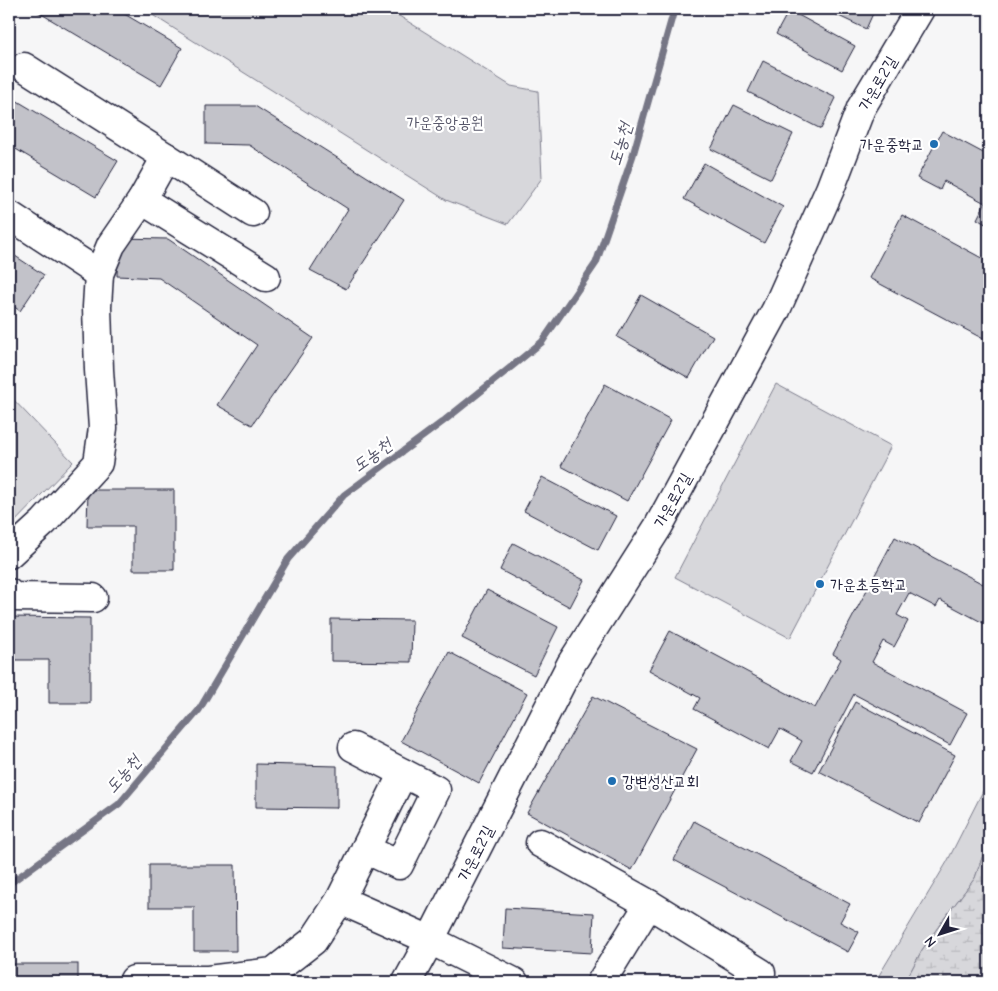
<svg xmlns="http://www.w3.org/2000/svg" width="998" height="991" font-family="'Comic Neue','Poor Story',sans-serif">
	<style>
		.green { fill: #d7d7db; stroke: #7c7c8b }
		.wetland { fill: url(#wetland-marsh); stroke: #7c7c8b }
		.lines { fill: none; stroke-linecap: round; stroke-linejoin: round }
		.stream { stroke: #767685; stroke-width: 7 }
		.building { fill: #c2c2c9; stroke: #22223b }
		.minor-casing { stroke: #22223b; stroke-width: 31 }
		.minor { stroke: #fff; stroke-width: 28 }
		.poi-dot { fill: #1f6fb2; stroke: #fff; stroke-width: 2 }
		.labels { text-anchor: middle; stroke-width: 4.5; stroke-linejoin: round; paint-order: stroke }
		.street-label { font-size: 16px; fill: #22223b; stroke: #fff }
		.park-label { font-size: 16px; fill: #58586b; stroke: #fff }
		.poi-label { font-size: 16px; fill: #22223b; stroke: #fff; text-anchor: start }
		.water-label { font-size: 18px; font-style: italic; fill: #5a5a6d; stroke: #fff }
	</style>
	<defs>
		<pattern id="wetland-marsh" width="20" height="14" patternUnits="userSpaceOnUse" patternTransform="scale(1.25)"><rect width="20" height="14" fill="#d7d7db"/><path d="M1 5h8M5 5V1M11 12h8M15 12V8" fill="none" stroke="#b8b8bd"/></pattern>
	</defs>
	<rect width="100%" height="100%" fill="#f6f6f7"/>
	<filter id="ink" filterUnits="userSpaceOnUse"><feTurbulence type="fractalNoise" baseFrequency=".02" numOctaves="2"/><feDisplacementMap in="SourceGraphic" scale="10" xChannelSelector="R" yChannelSelector="G"/><feConvolveMatrix kernelMatrix="1 2 1 2 8 2 1 2 1" color-interpolation-filters="sRGB"/></filter>
	<g filter="url(#ink)">
		<!-- green -->
		<g class="green">
			<polygon points="143,9 388,9 511,86 538,91 542,178 508,224 446,200"/>
			<polygon points="776,384 891,446 790,638 675,577"/>
			<polygon points="9,395 73,462 9,528"/>
			<polygon points="989,779 989,838 975,878 943,920 922,950 905,982 875,982 947,862"/>
		</g>
		<!-- wetland -->
		<polygon class="wetland" points="989,838 989,982 905,982 922,950 943,920 975,878"/>
		<g class="lines">
			<!-- stream -->
			<polyline class="stream" points="9,884 119,804 199,710 288,559 344,495 445,420 542,342 596,263 633,155 673,14 675,9"/>
		</g>
		<!-- building -->
		<g class="building">
			<polygon points="33,9 116,9 182,48 161,85"/>
			<polygon points="824,9 875,9 866,29"/>
			<polygon points="789,10 855,46 842,70 776,34"/>
			<polygon points="763,61 836,98 821,129 748,92"/>
			<polygon points="9,96 118,161 96,197 9,145"/>
			<polygon points="734,105 793,134 771,179 711,149"/>
			<polygon points="206,106 255,106 404,200 346,289 310,270 348,209 249,145 206,144"/>
			<polygon points="942,131 989,156 989,226 977,219 985,203 944,181 940,190 917,178"/>
			<polygon points="704,163 783,207 764,243 684,199"/>
			<polygon points="902,215 989,262 989,342 869,278"/>
			<polygon points="118,238 168,239 313,338 252,425 217,405 257,345 159,278 117,276"/>
			<polygon points="9,252 44,275 20,311 9,303"/>
			<polygon points="641,295 713,336 689,378 617,337"/>
			<polygon points="605,384 671,420 627,501 561,466"/>
			<polygon points="542,477 616,516 598,550 524,511"/>
			<polygon points="88,490 174,490 174,570 133,570 133,526 87,526"/>
			<polygon points="895,537 983,584 989,573 989,626 940,600 936,607 909,593 897,615 908,621 894,647 883,641 872,662 967,713 950,745 854,694 813,772 791,761 802,741 780,729 769,749 694,709 700,698 649,670 670,631 815,708 841,659 833,654"/>
			<polygon points="513,543 584,580 570,607 500,570"/>
			<polygon points="487,590 558,627 534,675 462,638"/>
			<polygon points="9,617 90,618 90,703 49,703 49,660 9,660"/>
			<polygon points="331,619 412,620 411,662 331,661"/>
			<polygon points="449,652 527,693 479,783 401,741"/>
			<polygon points="593,696 697,749 632,870 527,813"/>
			<polygon points="855,702 955,755 919,823 819,771"/>
			<polygon points="256,764 337,766 337,808 256,807"/>
			<polygon points="694,821 850,904 840,922 859,932 848,952 674,860"/>
			<polygon points="149,865 235,865 236,951 194,951 194,907 149,907"/>
			<polygon points="505,908 594,913 592,953 503,948"/>
			<rect x="9" y="964" width="69" height="18"/>
			<polygon points="324,980 324,982 243,982 243,981"/>
		</g>
		<g class="lines">
			<!-- minor casing -->
			<g class="minor-casing">
				<g id="minor">
					<polyline points="166,157 253,213"/>
					<polyline points="142,200 266,277"/>
					<polyline points="9,215 99,274"/>
					<polyline points="9,554 44,522 98,463 103,428 99,370 97,307 99,274 111,245 142,200 166,157 24,67"/>
					<polyline points="9,593 13,597 93,598"/>
					<polyline points="353,747 403,773"/>
					<polyline points="540,843 649,904"/>
					<polyline points="365,849 399,865 436,790 403,773 340,900 430,940 514,982"/>
					<polyline points="134,980 208,980 273,972 313,941 340,900"/>
					<polyline points="407,982 430,940 571,664 658,527 776,310 830,189 861,108 920,9"/>
					<polyline points="601,982 649,904 761,973 757,982"/>
				</g>
			</g>
			<!-- minor -->
			<use href="#minor" class="minor"/>
		</g>
	</g>
	<!-- markers -->
	<g class="poi-dot">
		<circle cx="934" cy="144" r="5"/>
		<circle cx="820" cy="584" r="5"/>
		<circle cx="612" cy="781" r="5"/>
	</g>
	<g class="labels">
		<!-- street labels -->
		<g class="street-label">
			<text transform="translate(877 83) rotate(-60)" y="6">가운로2길</text>
			<text transform="translate(672 500) rotate(-61)" y="6">가운로2길</text>
			<text transform="translate(475 853) rotate(-63)" y="6">가운로2길</text>
		</g>
		<!-- park labels -->
		<g class="park-label">
			<text x="445" y="128">가운중앙공원</text>
		</g>
		<!-- poi labels -->
		<g class="poi-label">
			<text x="924" y="150" text-anchor="end">가운중학교</text>
			<text x="830" y="590">가운초등학교</text>
			<text x="622" y="787">강변성산교회</text>
		</g>
		<!-- water labels -->
		<g class="water-label">
			<text transform="translate(620 144) rotate(-73)" y="6">도농천</text>
			<text transform="translate(372 455) rotate(-36)" y="6">도농천</text>
			<text transform="translate(123 774) rotate(-49)" y="6">도농천</text>
		</g>
	</g>
	<!-- margin -->
	<rect width="998" height="991" fill="none" stroke="#fff" stroke-width="30"/>
	<rect x="15" y="15" width="968" height="961" fill="none" stroke="#22223b" stroke-width="2" filter="url(#ink)"/>
	<!-- north arrow -->
	<g transform="translate(940 934) rotate(231)" stroke="#ffffff" stroke-width="4" paint-order="stroke">
	<path d="M0-4L9 19L0 12L-9 19Z" fill="#22223b"/>
	<text y="-8" font-size="14" font-weight="bold" text-anchor="middle" fill="#22223b">N</text>
	</g>
</svg>
